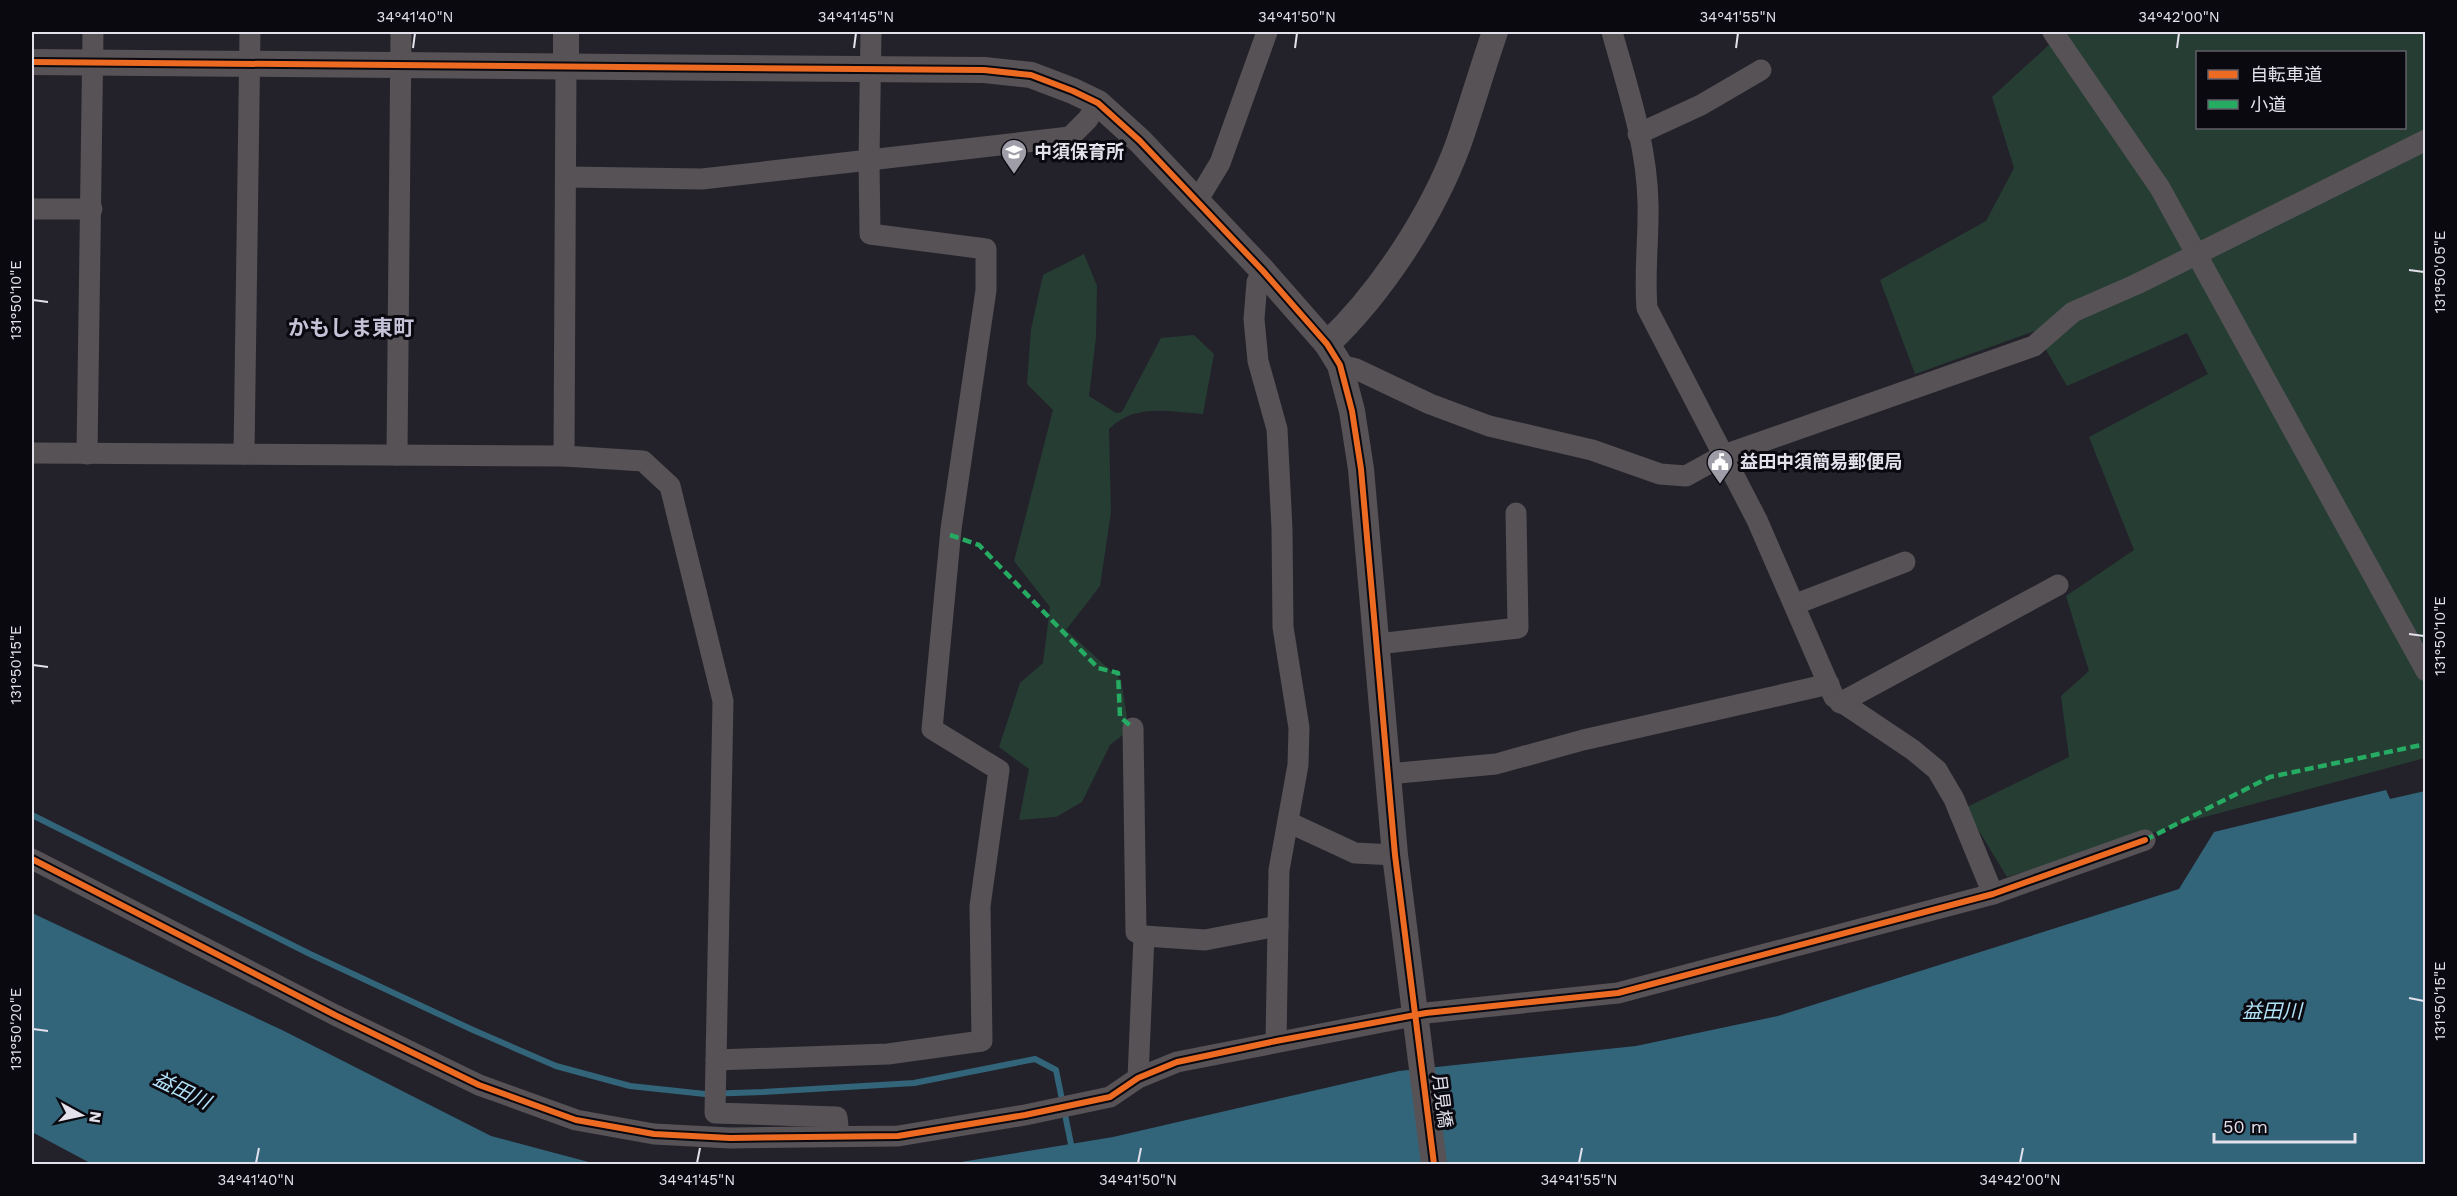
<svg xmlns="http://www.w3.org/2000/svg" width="2457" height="1196" font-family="'Work Sans','Noto Sans JP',sans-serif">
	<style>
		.green { fill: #263d33; fill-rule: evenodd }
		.water { fill: #32657a }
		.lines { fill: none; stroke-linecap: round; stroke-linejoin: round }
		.stream { stroke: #32657a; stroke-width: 6 }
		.minor { stroke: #565256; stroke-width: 21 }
		.tertiary { stroke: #565256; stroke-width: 26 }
		.quiet { stroke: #26ab63; stroke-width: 4.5; stroke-dasharray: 9 4.5; stroke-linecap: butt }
		.cycleway-casing { stroke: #0b0910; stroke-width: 10 }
		.cycleway { stroke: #ed6a23; stroke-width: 6 }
		.ticks { fill: none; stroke: #e2e1ec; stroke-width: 2 }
		.labels { text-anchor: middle; stroke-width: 6; stroke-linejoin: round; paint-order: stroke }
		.poi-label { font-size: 18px; font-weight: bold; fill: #e2e1ec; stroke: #0b0910; text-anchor: start }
		.street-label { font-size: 18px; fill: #e2e1ec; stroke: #0b0910 }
		.water-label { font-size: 20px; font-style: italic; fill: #b1e2f8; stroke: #0b0910 }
		.quarter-label { font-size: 21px; font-weight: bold; fill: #c6c3d8; stroke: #0b0910 }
		.neatline { fill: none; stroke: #e2e1ec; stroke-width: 2 }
		.ticks-label { font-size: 15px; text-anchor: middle; fill: #e2e1ec }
	</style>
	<rect width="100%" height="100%" fill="#23222a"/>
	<!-- green -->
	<g class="green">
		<path d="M2063,32h362v726l-228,61 -190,58 -42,-69 104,-51 -8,-61 28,-25 -23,-75 68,-46 -45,-113 119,-63 -21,-41 -120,53 -32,-55 -120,43 -35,-94 106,-59 28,-53 -22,-71zM2198,52h206v76h-206z"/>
		<path d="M1084,254l13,32 -1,51 -7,59 27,17 6,-1 39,-74 33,-3 20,19 -11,60c-34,-2 -68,-11 -94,15l2,83 -11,74 -34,44 55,50 8,50 -19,15 -28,57 -26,15 -37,3 10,-51 -30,-22 21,-64 23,-20 7,-56 -36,-46 39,-151 -26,-26 4,-55 12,-54z"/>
	</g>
	<!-- water -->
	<g class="water">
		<polygon points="2386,790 2390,799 2425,791 2425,1164 949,1164 1113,1137 1399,1071 1636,1046 1778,1016 2179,889 2214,832"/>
		<polygon points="32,913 282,1030 491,1136 596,1164 92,1164 32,1132"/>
	</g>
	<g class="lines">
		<!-- stream -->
		<polyline class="stream" points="32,815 310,954 473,1030 556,1066 630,1086 705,1094 763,1092 914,1083 1035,1059 1056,1070 1075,1164"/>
		<!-- minor -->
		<g class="minor">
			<path d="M1612,32c15,54 35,113 36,171 1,35 -4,69 -1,105l110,212 77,177 79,53 24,20 17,29 39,95"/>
			<polyline points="2053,32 2160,188 2426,671"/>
			<polyline points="1638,134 1701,105 1761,70"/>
			<polyline points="566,177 702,179 869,160 871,32"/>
			<polyline points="1197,201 1220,163 1267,32"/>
			<polyline points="32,209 92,209"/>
			<polyline points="1263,271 1257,282 1254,319 1258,361 1277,429 1282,529 1283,627 1299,728 1298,765 1279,870 1276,1041"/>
			<polyline points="1340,365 1356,369 1430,404 1489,426 1592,450 1660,474 1686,476 1724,455 2034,346 2073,312 2137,284 2426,140"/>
			<polyline points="32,453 564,456 566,67"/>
			<polyline points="87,454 93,32"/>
			<polyline points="244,454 250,32"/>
			<polyline points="397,455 401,32"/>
			<polyline points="564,456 643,461 670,486 723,701 715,1113 837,1117 839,1136"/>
			<polyline points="1796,604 1905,562"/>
			<polyline points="1377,644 1518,628 1516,513"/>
			<polyline points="1840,703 2058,585"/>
			<polyline points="1133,728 1136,932 1144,936"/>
			<polyline points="1388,774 1496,764 1583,740 1829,684"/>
			<polyline points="1288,822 1355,853 1395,855"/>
			<polyline points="32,859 335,1015 479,1085 576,1120 654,1134 730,1138 898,1136 1025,1115 1110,1097 1138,1078 1177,1062 1403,1018"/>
			<polyline points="1426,1013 1618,993 1993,894 2145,840"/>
			<polyline points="716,1060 888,1054 982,1041 980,906 999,770 932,729 951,529 986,290 986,249 870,234 869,160 1070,137 1088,119 1098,103"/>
			<polyline points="1138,1078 1144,936 1205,940 1278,926"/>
		</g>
		<!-- tertiary -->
		<g class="tertiary">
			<polyline points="32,62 984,70 1031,75 1073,91 1098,103 1140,141 1263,271 1327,344 1340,365 1352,411 1361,469 1395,855 1434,1164"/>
			<polyline points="566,67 566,32"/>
			<path d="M1327,344c54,-51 105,-129 131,-199 13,-37 24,-76 37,-113"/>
		</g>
		<!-- quiet -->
		<g class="quiet">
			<polyline points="950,535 979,545 1098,668 1118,673 1120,717 1133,728"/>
			<polyline points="2145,840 2270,777 2426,744"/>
		</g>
		<!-- cycleway casing -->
		<g class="cycleway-casing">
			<g id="cycleway">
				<polyline points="32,62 984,70 1031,75 1073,91 1098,103 1140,141 1263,271 1327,344 1340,365 1352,411 1361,469 1395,855 1434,1164"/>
				<polyline points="32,859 335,1015 479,1085 576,1120 654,1134 730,1138 898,1136 1025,1115 1110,1097 1138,1078 1177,1062 1276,1041 1426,1013 1618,993 1993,894 2145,840"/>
			</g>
		</g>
		<!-- cycleway -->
		<use href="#cycleway" class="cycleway"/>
	</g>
	<!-- ticks -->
	<path class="ticks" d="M413,48l2,-15M854,48l2,-15M1295,48l2,-15M1736,48l2,-15M2177,48l2,-15M2409,270l15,2M33,300l15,2M2409,634l15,2M33,665l15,2M2409,998l15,3M33,1029l15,2M256,1163l3,-15M697,1163l3,-15M1138,1163l3,-15M1579,1163l3,-15M2020,1163l3,-15"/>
	<!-- icons -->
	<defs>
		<g id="school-pin" transform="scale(1.35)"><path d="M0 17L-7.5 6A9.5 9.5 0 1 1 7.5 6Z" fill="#9f9ea8" stroke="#0b0910"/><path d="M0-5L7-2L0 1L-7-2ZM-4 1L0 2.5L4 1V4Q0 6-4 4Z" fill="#fff"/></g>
		<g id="civic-pin" transform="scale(1.35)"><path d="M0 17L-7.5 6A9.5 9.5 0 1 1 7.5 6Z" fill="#9f9ea8" stroke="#0b0910"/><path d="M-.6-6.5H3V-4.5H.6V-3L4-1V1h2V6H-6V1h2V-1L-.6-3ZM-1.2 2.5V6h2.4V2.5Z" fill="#fff"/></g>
	</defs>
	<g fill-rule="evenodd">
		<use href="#school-pin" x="1014" y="152"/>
		<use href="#civic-pin" x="1720" y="462"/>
	</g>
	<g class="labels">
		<!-- poi labels -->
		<g class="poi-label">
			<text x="1034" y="158">中須保育所</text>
			<text x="1740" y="468">益田中須簡易郵便局</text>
		</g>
		<!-- street labels -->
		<g class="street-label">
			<text transform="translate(1442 1101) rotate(83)" y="6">月見橋</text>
		</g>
		<!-- water labels -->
		<g class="water-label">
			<text x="2272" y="1018">益田川</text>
			<text transform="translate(182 1090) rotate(26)" y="7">益田川</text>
		</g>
		<!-- quarter labels -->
		<g class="quarter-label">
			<text x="351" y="335">かもしま東町</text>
		</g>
	</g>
	<!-- border -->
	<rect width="2457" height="1196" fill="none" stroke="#0b0910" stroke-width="66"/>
	<!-- legend -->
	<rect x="2196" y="51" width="210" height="78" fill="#0b0910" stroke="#615f68" stroke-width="1.5"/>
	<rect x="2208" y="70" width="30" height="9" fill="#ed6a23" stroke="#615f68" stroke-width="1.5"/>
	<text x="2250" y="81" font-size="18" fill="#e2e1ec">自転車道</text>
	<rect x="2208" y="100" width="30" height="9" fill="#26ab63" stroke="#615f68" stroke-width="1.5"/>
	<text x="2250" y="111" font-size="18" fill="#e2e1ec">小道</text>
	<!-- north arrow -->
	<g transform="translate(81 1115) rotate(98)" stroke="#0b0910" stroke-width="4.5" paint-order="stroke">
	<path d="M0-4.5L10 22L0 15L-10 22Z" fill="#e2e1ec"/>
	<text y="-9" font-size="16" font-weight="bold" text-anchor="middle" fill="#e2e1ec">N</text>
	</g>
	<!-- scale -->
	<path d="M2214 1133v9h141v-9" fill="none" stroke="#e2e1ec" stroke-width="3"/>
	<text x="2223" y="1133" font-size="18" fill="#e2e1ec" stroke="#0b0910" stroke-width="4.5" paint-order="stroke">50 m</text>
	<rect x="33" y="33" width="2391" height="1130" class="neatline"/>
	<g class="ticks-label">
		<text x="415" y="22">34°41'40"N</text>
		<text x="856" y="22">34°41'45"N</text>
		<text x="1297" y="22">34°41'50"N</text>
		<text x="1738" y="22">34°41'55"N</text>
		<text x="2179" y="22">34°42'00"N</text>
		<text transform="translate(2440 272) rotate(-90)" y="5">131°50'05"E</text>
		<text transform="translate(16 300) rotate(-90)" y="5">131°50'10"E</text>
		<text transform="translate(2440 636) rotate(-90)" y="5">131°50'10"E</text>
		<text transform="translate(16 665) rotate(-90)" y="5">131°50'15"E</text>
		<text transform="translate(2440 1001) rotate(-90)" y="5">131°50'15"E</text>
		<text transform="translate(16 1029) rotate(-90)" y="5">131°50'20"E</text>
		<text x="256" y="1185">34°41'40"N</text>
		<text x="697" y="1185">34°41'45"N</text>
		<text x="1138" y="1185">34°41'50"N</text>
		<text x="1579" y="1185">34°41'55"N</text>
		<text x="2020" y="1185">34°42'00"N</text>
	</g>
</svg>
